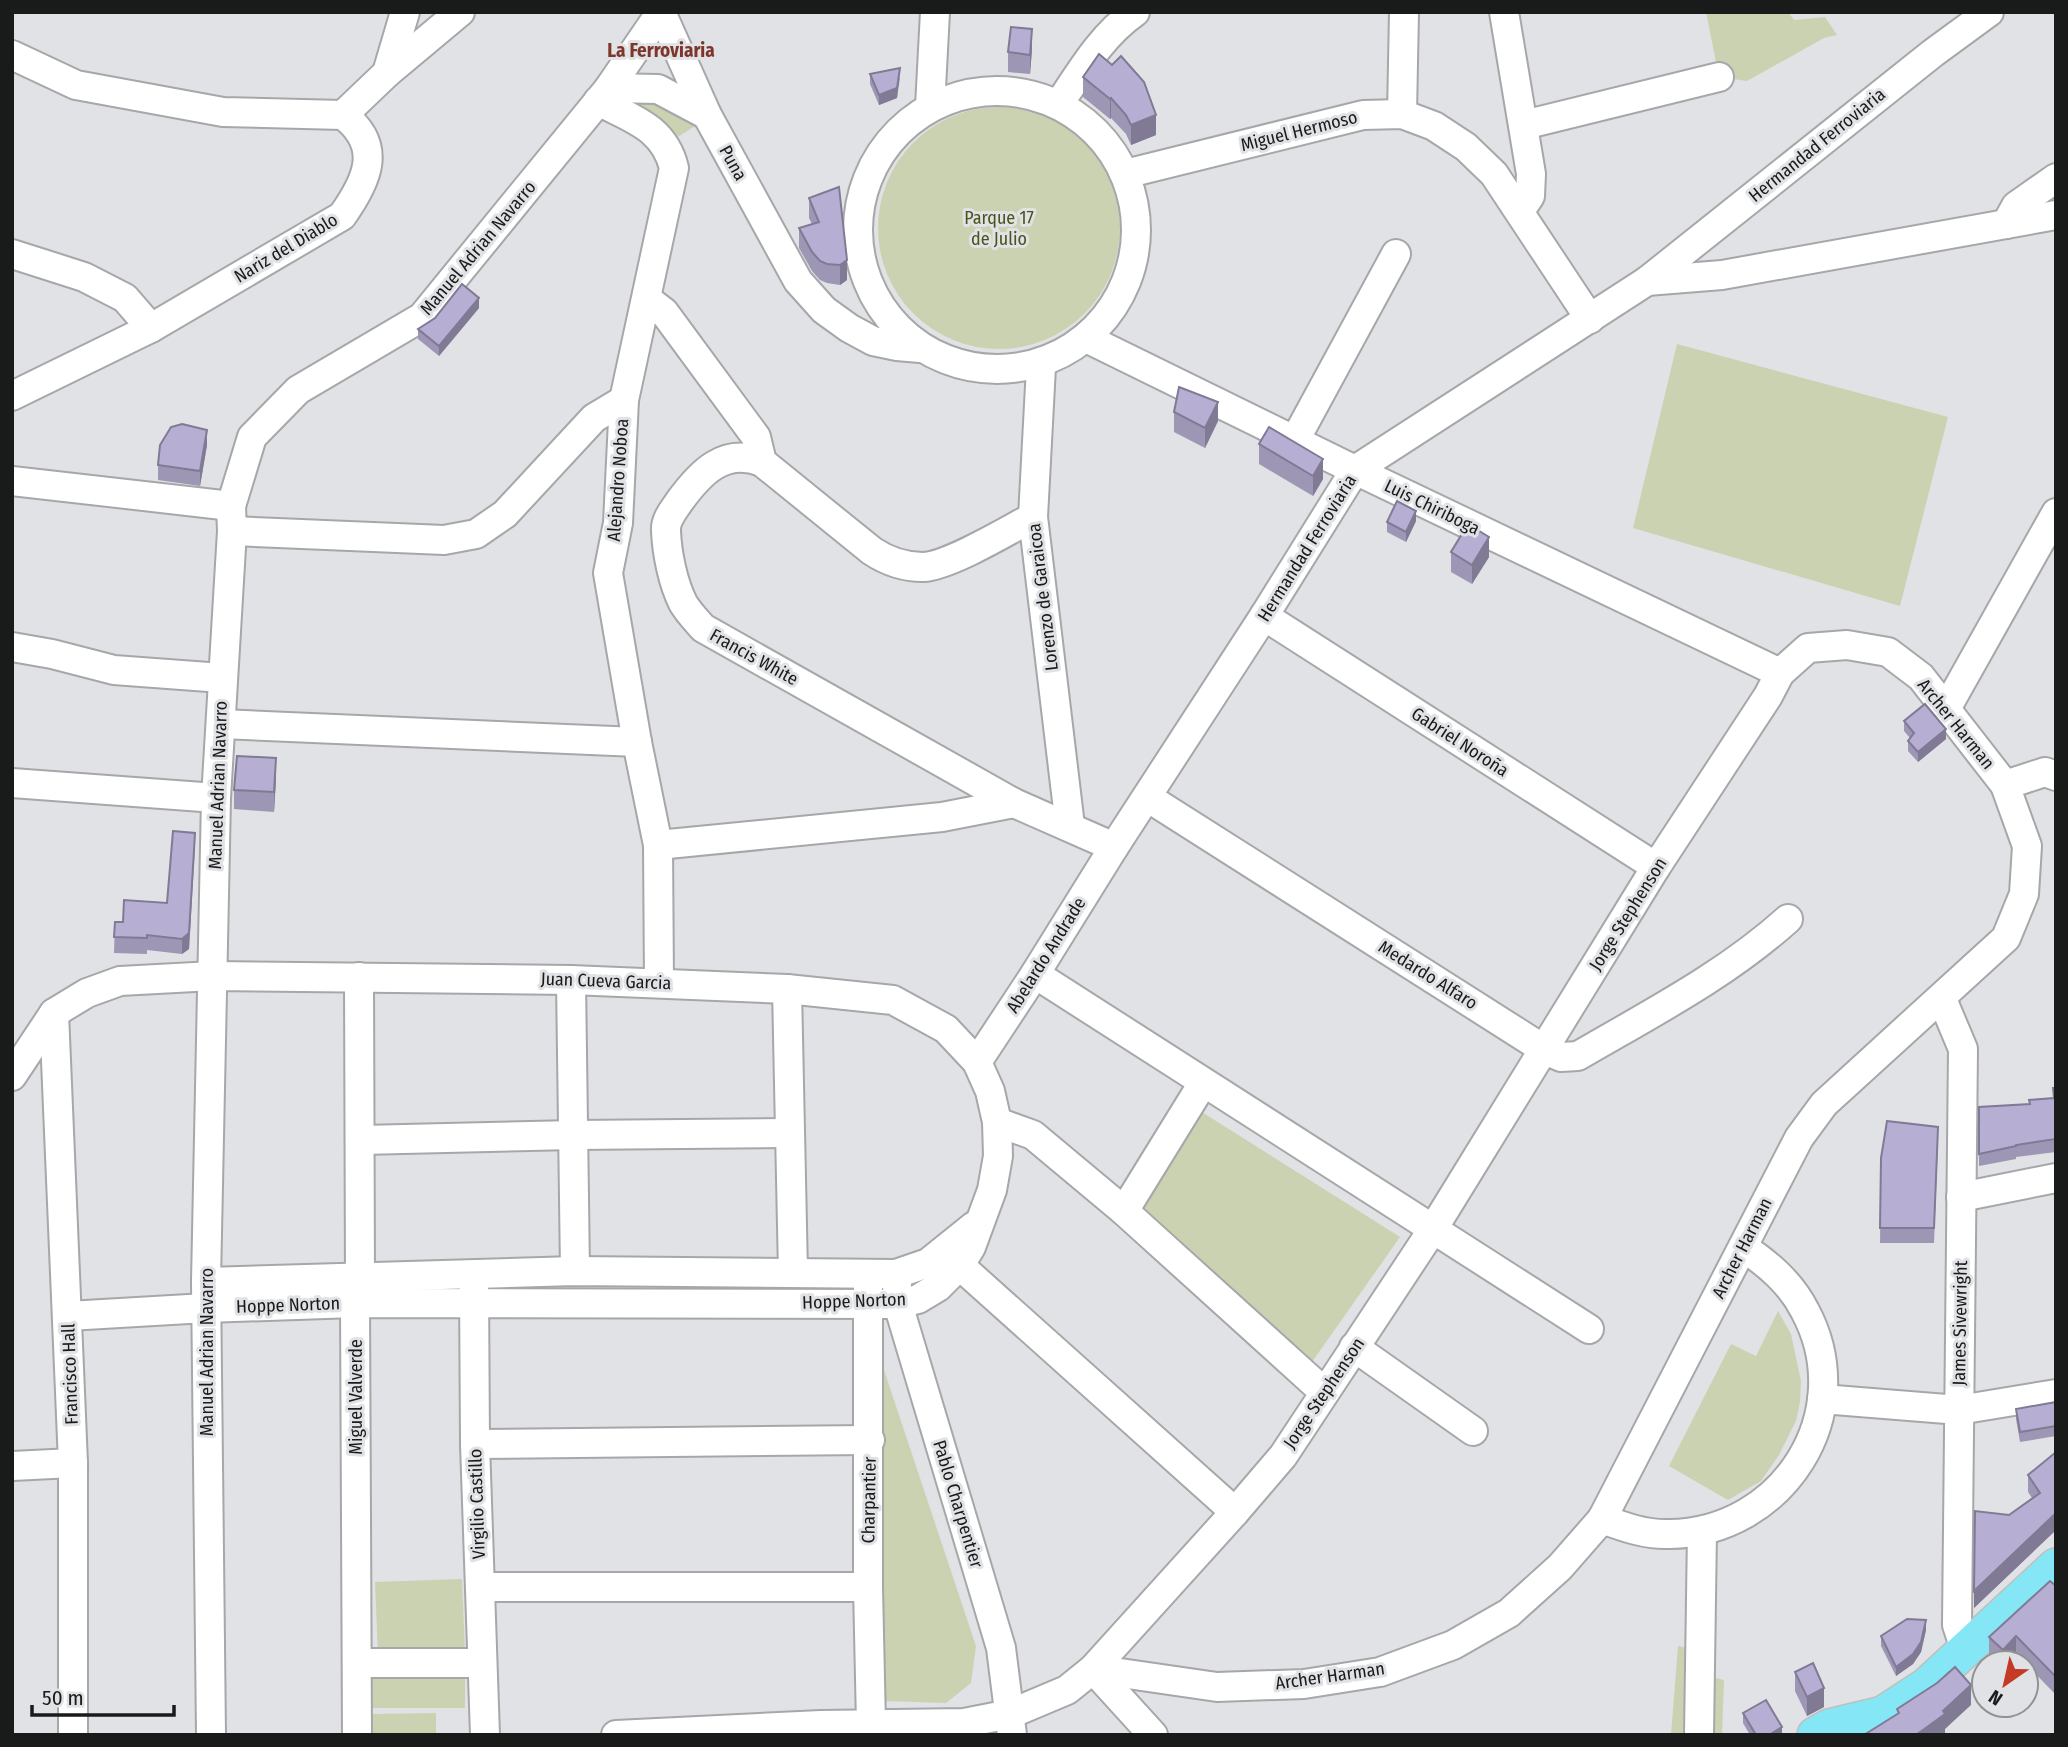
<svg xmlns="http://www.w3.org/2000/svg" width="2068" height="1747" font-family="'Fira Sans Condensed',sans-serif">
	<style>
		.green { fill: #cad2b2 }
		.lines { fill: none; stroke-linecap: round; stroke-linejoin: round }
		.minor-casing { stroke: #a6a7a9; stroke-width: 32 }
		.major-casing { stroke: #bfbfbf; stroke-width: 38 }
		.minor { stroke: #fff; stroke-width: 28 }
		.major { stroke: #85e7f5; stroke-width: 35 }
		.wall { fill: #9d96b5 }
		.shaded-wall { fill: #807a94 }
		.building { fill: #b7afd3; stroke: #807a94; stroke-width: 2 }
		.labels { text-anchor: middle; stroke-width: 6; stroke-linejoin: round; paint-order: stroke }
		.street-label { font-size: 18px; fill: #191a1a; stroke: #e1e2e5 }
		.park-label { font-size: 18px; fill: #49541b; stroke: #e1e2e5 }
		.neighbourhood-label { font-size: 19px; font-weight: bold; fill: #7c362b; stroke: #e1e2e5 }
	</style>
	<rect width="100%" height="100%" fill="#e1e2e5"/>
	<!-- green -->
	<g class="green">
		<polygon points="1706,12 1788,12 1794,20 1825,17 1837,35 1824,38 1747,81 1719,77"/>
		<polygon points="617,93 657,97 697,125 671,141"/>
		<circle cx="999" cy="228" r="121"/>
		<polygon points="1677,344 1948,417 1900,606 1633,528"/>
		<polygon points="1197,1109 1400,1237 1312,1362 1137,1211"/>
		<polygon points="1778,1311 1791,1334 1801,1381 1800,1402 1796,1421 1779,1455 1761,1481 1728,1500 1669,1466 1731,1344 1756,1356"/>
		<polygon points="881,1361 976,1646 971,1683 946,1703 883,1701"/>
		<polygon points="462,1579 465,1653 378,1656 375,1582"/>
		<polygon points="1678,1646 1688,1648 1685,1735 1671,1735"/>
		<rect x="370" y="1672" width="95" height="36"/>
		<polygon points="1708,1676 1724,1680 1722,1735 1708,1735"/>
		<polygon points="436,1713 436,1735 371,1735 371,1714"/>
	</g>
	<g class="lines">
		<!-- minor casing -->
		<g class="minor-casing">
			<g id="minor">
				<polyline points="661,12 707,115 798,281 824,310 849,328 873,341 897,346 920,348"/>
				<polyline points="1504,12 1531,174 1530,196 1520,211"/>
				<path d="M12,55l64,30 147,27 120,3c41,31 24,66 -1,101l-191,112 -139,68"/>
				<polyline points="387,73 405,12"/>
				<polyline points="609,88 658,89 707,115"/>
				<circle cx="997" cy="230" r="139"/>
				<path d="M598,101c34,18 66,26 76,67l-50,232 -6,123 -10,50 29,169 21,103 1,138"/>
				<path d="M1059,104c22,-33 43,-69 76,-92"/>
				<polyline points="930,107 935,12"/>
				<polyline points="1402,114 1404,12"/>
				<polyline points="343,115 387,73 460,12"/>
				<polyline points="1524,125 1719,77"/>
				<polyline points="1125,174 1363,115 1402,114 1434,126 1466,147 1494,174 1590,319"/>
				<polyline points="2006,224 2016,206 2056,178"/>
				<polyline points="12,254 84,277 125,298 151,328"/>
				<polyline points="1647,281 1722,275 2056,215"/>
				<polyline points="647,299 664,312 756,437 762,462"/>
				<polyline points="1086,338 1355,470 1780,673"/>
				<polyline points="1041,367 1033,517 1070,826"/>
				<polyline points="1295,440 1396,254"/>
				<polyline points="12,481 231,506"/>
				<path d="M1033,517c-24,13 -84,49 -110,50 -19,0 -36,-6 -51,-16l-110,-89c-38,-15 -62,11 -83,40 -6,9 -14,18 -13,29 1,23 7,52 17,72 5,9 14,18 20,25l311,175 100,44"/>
				<polyline points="232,531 444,540 476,534 505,514 594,418 624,400"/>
				<polyline points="1264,616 1656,867"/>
				<polyline points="12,647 52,654 114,670 222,678"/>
				<polyline points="1946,709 2056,513"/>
				<polyline points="221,724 637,742"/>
				<polyline points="12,783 216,798"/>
				<polyline points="2005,785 2045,772 2056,776"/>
				<path d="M1147,797l398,253 16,7 17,-1c72,-42 148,-81 210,-137"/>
				<polyline points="658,845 942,817 1014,803"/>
				<polyline points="1035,974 1589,1329"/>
				<polyline points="571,980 575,1271"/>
				<polyline points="787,989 793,1273"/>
				<polyline points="1942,999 1963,1049 1957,1625 1961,1637 1970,1647"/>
				<polyline points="54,1013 73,1463 73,1735"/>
				<polyline points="977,1062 1035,974 1114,847 1264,616 1355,470 1647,281 1933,53 1989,12"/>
				<polyline points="12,1076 54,1013 87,993 120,981 213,976 571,980 787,989 893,1000 946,1029 977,1062 990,1091 997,1122 998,1156 992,1190 971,1247 960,1265 938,1287 918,1299 898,1304 355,1303 206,1308 68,1316"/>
				<polyline points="997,1122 1033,1135 1124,1211 1324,1392"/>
				<polyline points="361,1140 574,1135 789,1133"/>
				<polyline points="1961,1197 2056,1178"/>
				<polyline points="1124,1211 1203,1083"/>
				<polyline points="948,1255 1235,1512"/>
				<polyline points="206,1282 575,1271 896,1274 928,1263 974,1226"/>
				<polyline points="868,1285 868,1587 871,1724"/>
				<polyline points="897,1285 898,1304 1001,1648 1012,1735"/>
				<polyline points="474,1286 475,1444 485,1735"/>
				<polyline points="1354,1347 1473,1431"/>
				<polyline points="1822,1399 1959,1410 2056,1394"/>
				<polyline points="475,1444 870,1440"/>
				<polyline points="12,1466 73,1463"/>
				<path d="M1602,1519c22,8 44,16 67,15 114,-1 191,-121 136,-223 -14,-28 -37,-47 -62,-64"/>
				<polyline points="480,1587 868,1587"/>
				<polyline points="357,1663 482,1663"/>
				<polyline points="1093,1669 1153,1735"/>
				<polyline points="211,1735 206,1282 216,798 232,531 231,506 252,437 298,390 422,317 609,88 661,12"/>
				<polyline points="357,1735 355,1303 360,1279 359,977"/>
				<polyline points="616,1735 821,1725 964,1723 1010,1714 1067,1690 1093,1669 1235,1512 1283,1456 1433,1229 1656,867 1768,696 1780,673 1808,648 1847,645 1888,652 1921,677 2005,785 2027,846 2024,894 2006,938 1824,1104 1799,1138 1602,1519 1560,1567 1509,1613 1453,1645 1380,1672 1304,1684 1217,1687 1093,1669"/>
				<polyline points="1699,1735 1702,1531"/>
			</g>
		</g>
		<!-- major casing -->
		<g class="major-casing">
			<g id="major">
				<polyline points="1815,1735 1829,1727 1883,1714"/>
				<polyline points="1859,1735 1883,1714 1926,1686 2056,1566"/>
			</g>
		</g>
		<!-- minor -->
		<use href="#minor" class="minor"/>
		<!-- major -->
		<use href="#major" class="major"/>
	</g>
	<!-- wall -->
	<g class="wall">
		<polygon points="1032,49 1030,74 1008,72 1008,52"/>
		<polygon points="1099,54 1156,135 1131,145 1126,134 1111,118 1110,119 1083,97 1083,77"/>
		<polygon points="870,74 900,78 897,98 879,105 870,84"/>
		<polygon points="809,198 847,280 840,285 827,283 820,280 812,271 799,248 799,228 812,224 809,218"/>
		<polygon points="479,308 439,356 418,339 418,329"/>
		<polygon points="1174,412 1218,421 1205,448 1174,432"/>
		<polygon points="1259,444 1323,479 1313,496 1259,464"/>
		<polygon points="207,445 200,486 158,480 158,465"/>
		<polygon points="1416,521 1406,542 1387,532 1387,522"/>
		<polygon points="1451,552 1489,557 1472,584 1451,572"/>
		<polygon points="1904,721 1946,739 1918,762 1908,751 1908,741 1910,738 1904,731"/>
		<polygon points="276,778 274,812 234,809 234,790"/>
		<polygon points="195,848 189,949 182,954 147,950 147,954 114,953 115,922 123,922 167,903"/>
		<polygon points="2053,1088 2056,1088 2056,1152 2016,1157 2016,1159 1979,1166 1979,1107 2029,1104 2053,1098"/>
		<polygon points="1938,1142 1934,1243 1880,1243 1881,1158"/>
		<polygon points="2056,1402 2056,1436 2020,1442 2016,1419 2016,1409"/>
		<polygon points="2056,1452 2056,1530 1974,1608 2009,1515 2032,1498 2028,1492 2028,1475"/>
		<polygon points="2056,1586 2056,1695 2026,1664 2026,1663 2025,1663 2016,1654 2008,1663 1998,1663 1989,1655 1989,1637"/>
		<polygon points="1926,1630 1921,1652 1913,1664 1896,1676 1881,1646 1881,1636"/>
		<polygon points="1795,1672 1824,1707 1807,1716 1795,1691"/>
		<polygon points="1743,1713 1782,1735 1750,1735 1743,1723"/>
	</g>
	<!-- shaded-wall -->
	<g class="shaded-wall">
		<polygon points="1032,29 1032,49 1030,74 1030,55"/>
		<polygon points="900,68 897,98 879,105 879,95"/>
		<polygon points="1111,98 1111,118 1110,119 1110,99"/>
		<polygon points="1156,115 1156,135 1131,145 1131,125"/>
		<polygon points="847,260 847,280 840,285 840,265"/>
		<polygon points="479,298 479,308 439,356 439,346"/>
		<polygon points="1218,402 1218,421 1205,448 1205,428"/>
		<polygon points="207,430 207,445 200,486 200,471"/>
		<polygon points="1323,459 1323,479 1313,496 1313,476"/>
		<polygon points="1416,511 1416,521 1406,542 1406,532"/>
		<polygon points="1489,537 1489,557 1472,584 1472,565"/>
		<polygon points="1946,729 1946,739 1918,762 1918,752"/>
		<polygon points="276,758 276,778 274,812 274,792"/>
		<polygon points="195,833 189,949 182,954 182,939"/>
		<polygon points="2056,1513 2056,1530 1974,1608 1974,1591"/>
		<polygon points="1926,1620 1926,1630 1921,1652 1913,1664 1896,1676 1896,1667"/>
		<polygon points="2016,1636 2016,1654 2008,1663 2003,1663 2003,1650"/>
		<polygon points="1971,1685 1971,1705 1945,1729 1945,1733 1943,1735 1916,1735"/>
		<polygon points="1824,1688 1824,1707 1807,1716 1807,1697"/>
		<polygon points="1782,1727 1782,1735 1769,1735"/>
	</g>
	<!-- building -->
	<g class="building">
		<polygon points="1011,27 1032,29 1030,55 1008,52"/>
		<polygon points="1099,54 1112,65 1121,56 1144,82 1156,115 1131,125 1126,115 1111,98 1110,99 1083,77"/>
		<polygon points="900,68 897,88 879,95 870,74"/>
		<polygon points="839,187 847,260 840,265 827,264 820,261 812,252 799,228 819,222 809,198"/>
		<polygon points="462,284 479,298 439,346 418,329 435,318"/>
		<polygon points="1179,387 1218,402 1205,428 1174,412"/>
		<polygon points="182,424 207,430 200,471 158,465 160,445 171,427"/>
		<polygon points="1269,427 1323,459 1313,476 1259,444"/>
		<polygon points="1397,501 1416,511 1406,532 1387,522"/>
		<polygon points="1468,524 1489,537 1472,565 1451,552"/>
		<polygon points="1925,704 1946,729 1918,752 1908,741 1914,733 1904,721"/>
		<polygon points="237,756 276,758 274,792 234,790"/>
		<polygon points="173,831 195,833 189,933 182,939 147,935 147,938 114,937 115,922 123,922 124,900 167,903"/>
		<polygon points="2053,1088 2056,1088 2056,1139 2016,1145 2016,1146 1979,1154 1979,1107 2030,1104 2029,1100 2054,1098"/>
		<polygon points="1887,1121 1938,1127 1934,1228 1880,1228 1881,1158"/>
		<polygon points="2056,1402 2056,1426 2020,1432 2016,1409"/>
		<polygon points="2056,1452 2056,1513 1974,1591 1975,1511 2009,1515 2040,1493 2028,1475"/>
		<polygon points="2050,1581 2056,1586 2056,1677 2016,1636 2003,1650 1989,1637"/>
		<polygon points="1907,1619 1926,1620 1921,1642 1913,1654 1896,1667 1881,1636"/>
		<polygon points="1813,1663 1824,1688 1807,1697 1795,1672"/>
		<polygon points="1955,1667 1971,1685 1943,1711 1945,1714 1916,1735 1864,1735 1899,1713 1897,1709 1937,1683"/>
		<polygon points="1766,1700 1782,1727 1769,1735 1756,1735 1743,1713"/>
	</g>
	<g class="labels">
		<!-- street labels -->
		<g class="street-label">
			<text transform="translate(1299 131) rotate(-14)" y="6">Miguel Hermoso</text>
			<text transform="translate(1817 145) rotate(-39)" y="6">Hermandad Ferroviaria</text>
			<text transform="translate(733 163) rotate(61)" y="6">Puna</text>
			<text transform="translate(286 248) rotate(-31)" y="6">Nariz del Diablo</text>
			<text transform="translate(478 248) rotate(-50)" y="6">Manuel Adrian Navarro</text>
			<text transform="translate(618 480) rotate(-86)" y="6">Alejandro Noboa</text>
			<text transform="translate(1432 507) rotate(26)" y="6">Luis Chiriboga</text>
			<text transform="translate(1307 548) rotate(-58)" y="6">Hermandad Ferroviaria</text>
			<text transform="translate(1043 597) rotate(-97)" y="6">Lorenzo de Garaicoa</text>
			<text transform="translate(754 657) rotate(29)" y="6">Francis White</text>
			<text transform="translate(1956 724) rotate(51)" y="6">Archer Harman</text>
			<text transform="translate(1460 742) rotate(33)" y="6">Gabriel Noroña</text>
			<text transform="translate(218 785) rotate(-88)" y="6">Manuel Adrian Navarro</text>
			<text transform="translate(1628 914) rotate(-58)" y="6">Jorge Stephenson</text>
			<text transform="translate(1046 955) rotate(-58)" y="6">Abelardo Andrade</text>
			<text transform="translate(1428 975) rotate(32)" y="6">Medardo Alfaro</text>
			<text transform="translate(606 981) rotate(2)" y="6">Juan Cueva Garcia</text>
			<text transform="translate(1742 1248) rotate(-63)" y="6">Archer Harman</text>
			<text transform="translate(854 1301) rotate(-2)" y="6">Hoppe Norton</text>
			<text transform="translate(288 1305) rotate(-2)" y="6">Hoppe Norton</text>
			<text transform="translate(1960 1323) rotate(-89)" y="6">James Sivewright</text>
			<text transform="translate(207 1352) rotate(-90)" y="6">Manuel Adrian Navarro</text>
			<text transform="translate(70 1374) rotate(-92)" y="6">Francisco Hall</text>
			<text transform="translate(1324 1393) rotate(-56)" y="6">Jorge Stephenson</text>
			<text transform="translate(356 1397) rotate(-90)" y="6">Miguel Valverde</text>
			<text transform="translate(869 1500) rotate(-89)" y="6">Charpantier</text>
			<text transform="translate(477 1504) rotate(-92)" y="6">Virgilio Castillo</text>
			<text transform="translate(958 1504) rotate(73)" y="6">Pablo Charpentier</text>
			<text transform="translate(1330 1676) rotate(-8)" y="6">Archer Harman</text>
		</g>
		<!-- park labels -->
		<g class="park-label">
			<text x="999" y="224">Parque 17<tspan x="999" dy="21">de Julio</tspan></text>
		</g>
		<!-- neighbourhood labels -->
		<g class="neighbourhood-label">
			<text x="661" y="57">La Ferroviaria</text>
		</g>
	</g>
	<!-- border -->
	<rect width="2068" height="1747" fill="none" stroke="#191a1a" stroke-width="28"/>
	<!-- north arrow -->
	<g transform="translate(2005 1684) rotate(214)"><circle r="33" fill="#e1e2e5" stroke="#919294" stroke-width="2"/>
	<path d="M0-5L12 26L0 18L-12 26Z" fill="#c53927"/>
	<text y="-10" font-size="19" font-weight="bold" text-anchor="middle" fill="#191a1a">N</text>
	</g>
	<!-- scale -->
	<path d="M32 1705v10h142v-10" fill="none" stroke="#191a1a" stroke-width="3.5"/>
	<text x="42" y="1705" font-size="21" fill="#191a1a" stroke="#e1e2e5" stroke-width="5" paint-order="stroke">50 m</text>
</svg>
